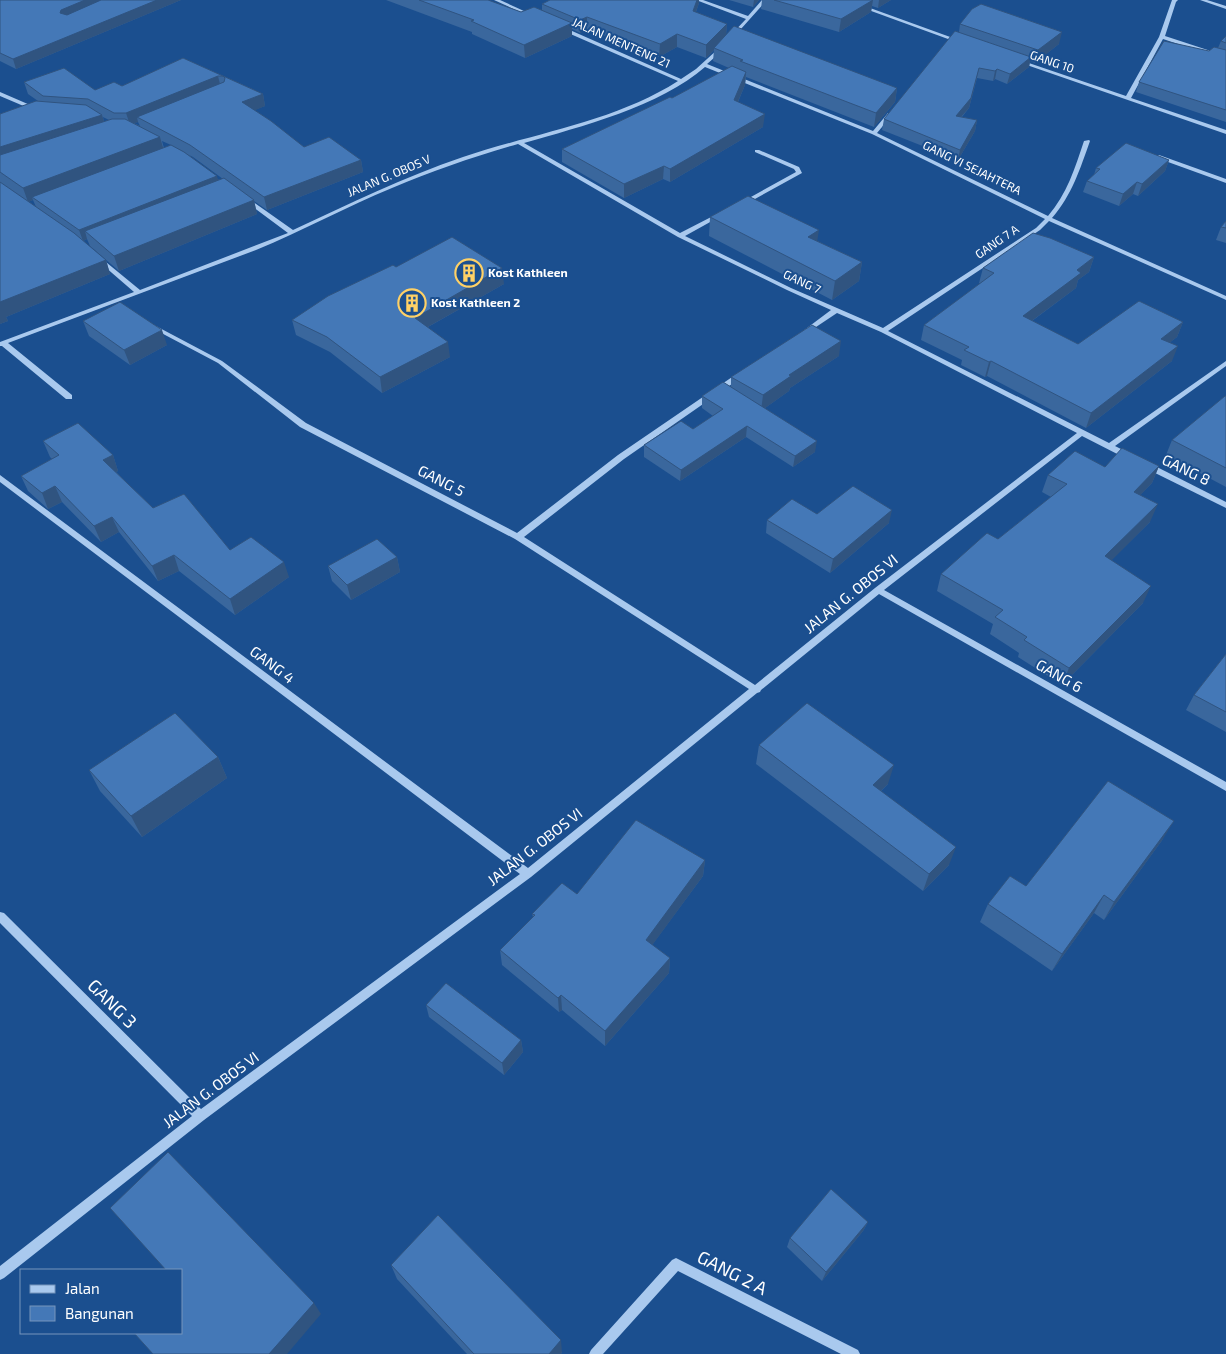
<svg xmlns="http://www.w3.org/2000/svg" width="1226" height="1354" font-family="'Exo 2',sans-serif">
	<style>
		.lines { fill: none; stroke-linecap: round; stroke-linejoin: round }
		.minor { fill: #a9c9ee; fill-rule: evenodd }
		.wall { fill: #3a679d; fill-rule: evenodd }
		.shaded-wall { fill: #305480 }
		.building { fill: #4478b7; stroke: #305480 }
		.labels { text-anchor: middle; stroke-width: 4; stroke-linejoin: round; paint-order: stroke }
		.far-street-label { font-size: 12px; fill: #fff; stroke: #1b4f8f }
		.far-poi-label { font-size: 12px; font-weight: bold; fill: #fff; stroke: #1b4f8f; text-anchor: start }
		.street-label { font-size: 15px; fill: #fff; stroke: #1b4f8f }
		.near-street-label { font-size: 18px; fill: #fff; stroke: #1b4f8f }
	</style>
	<rect width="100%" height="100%" fill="#1b4f8f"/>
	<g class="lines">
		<!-- minor -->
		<g class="minor">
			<polygon points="494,0 500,0 535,16 531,17"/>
			<polygon points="696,0 703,0 748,16 762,0 767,0 732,39 729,37 746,19"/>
			<polygon points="841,0 848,0 964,42 959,43"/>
			<polygon points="1172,0 1178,0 1176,2 1165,36 1226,56 1226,60 1163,39 1131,98 1226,130 1226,134 1015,61 1020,60 1126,96 1159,37"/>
			<polygon points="1200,0 1207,0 1226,6 1226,9"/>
			<path d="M559,27h4l118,52 15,-10 22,-20h4v2l-15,13 166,67 15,-18h4v2l-15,18 171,83c19,-22 27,-48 36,-75l5,-1 1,1c-10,28 -18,54 -38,77l174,78v4l-2,-1 -175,-78 -9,9 -152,101 221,112 117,-82v5l-111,80 18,9 1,2 -1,2h-6l-45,-23 -198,154 342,192v9l-347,-197 -118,96 -1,2 -3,1 -226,184 -327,243 -200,158 -4,2v-14l192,-150 -192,-193v-11l4,1 197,196 319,-235 -520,-392v-7l528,393 221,-179 -234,-150 -215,-112 -82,-64 -68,-36v-2h4l68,36 84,62 211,110 101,-78 120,-82h4v4l-118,82 -100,78 231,148 120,-97 202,-155 -196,-101 -44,-19 -30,20h-4v-2l28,-21 -44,-20 -109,-53 -160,-93c-43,12 -85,27 -126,44 -46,19 -90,43 -136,62l-248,93 64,52v4h-6l-64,-53h-2v-4l134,-50 -37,-32v-2h4l39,32 148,-57 -43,-32v-2h4l44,31c56,-26 111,-53 170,-73 71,-24 151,-35 215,-76l-119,-52zM705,67l167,67 173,85 -9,9 -153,100 -92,-40 -106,-52 36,-20v-2h-4l-37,19 -156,-90c56,-16 137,-37 181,-76z"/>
			<polygon points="0,92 37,108 38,109 33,110 0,96"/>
			<polygon points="755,150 759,150 799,167 802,173 744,205 740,205 740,203 796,172 794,169 755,152"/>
			<polygon points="1159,155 1226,179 1226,183 1157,158 1156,157"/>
			<polygon points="1145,464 1151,464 1226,502 1226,508 1145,468 1144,466"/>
			<polygon points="676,1258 858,1350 860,1354 841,1354 678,1271 603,1354 589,1354 591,1350 672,1260"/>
		</g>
	</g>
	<!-- wall -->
	<g class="wall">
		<polygon points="0,0 181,0 16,69 0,61"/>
		<polygon points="386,0 488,0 521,12 542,10 542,4 550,0 699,0 699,3 696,12 727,24 726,35 897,88 895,102 874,127 746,77 745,85 738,102 763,127 670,182 663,179 624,198 562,162 562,149 672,98 729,68 713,61 714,50 706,58 677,47 659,57 587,29 580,33 572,29 572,36 525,58 472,34 472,32"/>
		<polygon points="729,0 759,0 753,7"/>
		<polygon points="762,0 891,0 878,8 872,6 871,12 839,32 761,9"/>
		<polygon points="960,24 1059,44 1035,63 1030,61 1029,67 1007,84 995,79 993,81 977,78 969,108 962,117 977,120 975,131 958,160 882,130 884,119 959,32"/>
		<polygon points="1226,36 1226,122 1136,92 1139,82 1209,51 1218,48 1221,41"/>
		<path d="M183,58l80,36 2,12 -11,4 50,37 57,13 2,12 -96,38 -13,-9 3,13 -138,57 -29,-25 -3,-7 -4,2 23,19 4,14 -104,43 2,4 -8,3v-210l38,-13 -10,-7 -4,-12 71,8 27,-4zM103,117l6,3 -5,2zM138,122l2,4 -6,-3zM162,141l9,4 -7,3zM189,155l4,2 30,22 -4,1zM33,200l3,7 -8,-5z"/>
		<polygon points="1169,160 1165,171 1138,196 1133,194 1119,206 1083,192 1087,181 1094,175 1096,168"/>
		<polygon points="710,217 817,241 862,262 859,281 832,300 709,236"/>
		<polygon points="1226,221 1226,243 1216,240 1221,227"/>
		<polygon points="1094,257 1089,272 1078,280 1076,288 1032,321 1078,344 1183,322 1177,337 1169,343 1172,361 1086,428 987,376 985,377 961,365 962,360 921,340 924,325 981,283 979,283 983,268"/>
		<polygon points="396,267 504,284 428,327 450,357 382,393 330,352 296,335 292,320"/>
		<polygon points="83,321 167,345 130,365 89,336"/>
		<polygon points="839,356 790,388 789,391 765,408 815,452 793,467 746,437 680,481 644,457 644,445 693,429 713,416 702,408 702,396 731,387 731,377"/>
		<polygon points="1226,396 1226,487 1166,455 1172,440"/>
		<polygon points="43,441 113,455 118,471 116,472 153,508 230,550 289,577 235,615 179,571 158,581 119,532 101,542 62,502 48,509 28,491 21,476 52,459 50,457"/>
		<polygon points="1159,466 1152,483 1140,495 1150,522 1111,560 1143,603 1062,685 1018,657 1019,653 990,634 993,624 937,591 941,574 998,539 1051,497 1042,492 1048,475 1105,467"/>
		<polygon points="817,514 889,523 830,573 766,533 767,520"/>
		<polygon points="397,557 400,572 351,600 332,581 328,566"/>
		<polygon points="1226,654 1226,732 1186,710 1194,695"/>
		<polygon points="759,745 888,784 881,791 949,865 923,891 756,764"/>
		<polygon points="218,757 227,778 142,837 100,791 89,770"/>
		<polygon points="1163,839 1104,920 1094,913 1052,971 980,922 988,904 1026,886"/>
		<polygon points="705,860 703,876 652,945 670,958 669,973 605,1046 562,1010 559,1012 502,965 500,950 533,917 532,914 577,894"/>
		<polygon points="426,1005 521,1040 523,1052 504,1075 429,1017"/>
		<polygon points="868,1222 863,1231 822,1281 787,1247 790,1238"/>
		<polygon points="391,1265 562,1352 561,1354 467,1354 397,1279"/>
	</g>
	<!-- shaded-wall -->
	<g class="shaded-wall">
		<polygon points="85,0 109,0 63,22 60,13 61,10"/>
		<polygon points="157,0 181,0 16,69 13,59"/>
		<polygon points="697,0 699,0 699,3 692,23 693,11"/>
		<polygon points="754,0 759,0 753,7"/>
		<polygon points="873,0 871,12 839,32 841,19"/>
		<polygon points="879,0 891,0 878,8"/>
		<polygon points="587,17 587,29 580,33 580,20"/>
		<polygon points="572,23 572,36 525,58 524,45"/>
		<polygon points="727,24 726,36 714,48 714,50 706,58 706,45"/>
		<polygon points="1062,32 1059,44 1035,63 1038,50"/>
		<polygon points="677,34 677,47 659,57 660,44"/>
		<polygon points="1031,57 1029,67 1007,84 1010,74"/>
		<polygon points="979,68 969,108 953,126 956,116"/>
		<polygon points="997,69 995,79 993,81 995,71"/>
		<polygon points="746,72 745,85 733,113 734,100"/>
		<polygon points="218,76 221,88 137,117 138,122 130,125 126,113"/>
		<polygon points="897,88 895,102 874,127 876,113"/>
		<polygon points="263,94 265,106 244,115 242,102"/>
		<polygon points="765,114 763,127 670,182 670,169"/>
		<polygon points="102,115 106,128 0,163 0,147"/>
		<polygon points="977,120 975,131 958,160 960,150"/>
		<polygon points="160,137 164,151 32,197 33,200 28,202 23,188"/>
		<polygon points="361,160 363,172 267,210 264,197"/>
		<polygon points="1169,160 1165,171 1138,196 1142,184"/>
		<polygon points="664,166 663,179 624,198 624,184"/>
		<polygon points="217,176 220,187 85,231 87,239 83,241 79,230"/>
		<polygon points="1137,182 1133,194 1119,206 1123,194"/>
		<polygon points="254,200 257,214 119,271 114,256"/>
		<polygon points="819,230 816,249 808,237"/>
		<polygon points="1094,257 1089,272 1078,280 1076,288 1018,331 1023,316 1077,270"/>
		<polygon points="106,260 110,274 6,317 8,321 0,324 0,302"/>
		<polygon points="862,262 859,281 832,300 835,281"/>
		<polygon points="502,268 504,284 417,333 415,318"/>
		<polygon points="1183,322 1177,337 1155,354 1161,339"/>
		<polygon points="162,330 167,345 130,365 124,350"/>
		<polygon points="841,341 839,356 790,388 789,391 761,411 763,395 789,375"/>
		<polygon points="448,342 450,357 382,393 380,377"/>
		<polygon points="1178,346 1172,361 1086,428 1091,413"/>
		<polygon points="991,361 987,376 985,377 989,362"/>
		<polygon points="747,426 746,437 680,481 681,470"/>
		<polygon points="817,441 815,452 793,467 795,456"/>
		<polygon points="113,455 118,471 109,476 103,460"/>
		<polygon points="1159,466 1152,483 1127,509 1134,492"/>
		<polygon points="55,486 62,502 48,509 42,493"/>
		<polygon points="1158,504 1150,522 1098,574 1105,556"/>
		<polygon points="892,510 889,523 830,573 833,559"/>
		<polygon points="112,517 119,532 101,542 94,526"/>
		<polygon points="174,555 179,571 158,581 152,566"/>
		<polygon points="397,557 400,572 351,600 347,585"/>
		<polygon points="284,562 289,577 235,615 230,599"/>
		<polygon points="1151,586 1143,603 1062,685 1069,668"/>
		<polygon points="218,757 227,778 142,837 131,816"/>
		<polygon points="894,765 888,784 868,803 873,785"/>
		<polygon points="1174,821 1163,839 1104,920 1114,902"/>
		<polygon points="956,847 949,865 923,891 929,874"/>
		<polygon points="705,860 703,876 645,955 646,940"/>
		<polygon points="1104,895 1094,913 1052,971 1062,954"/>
		<polygon points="670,958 669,973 605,1046 605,1031"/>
		<polygon points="561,995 562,1010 559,1012 558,998"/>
		<polygon points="521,1040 523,1052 504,1075 502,1063"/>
		<polygon points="868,1222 863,1231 822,1281 826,1272"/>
		<polygon points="314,1303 321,1314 287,1354 269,1354"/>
		<polygon points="561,1340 562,1352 561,1354 549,1354"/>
	</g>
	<!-- building -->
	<g class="building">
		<polygon points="0,0 85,0 61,10 60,13 67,15 101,0 157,0 13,59 0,53"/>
		<polygon points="419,0 488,0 521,12 534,7 572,23 524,45 471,21 474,20"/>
		<polygon points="550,0 697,0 693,11 727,24 706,45 677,34 660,44 587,17 580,20 542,4"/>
		<polygon points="774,0 873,0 841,19"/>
		<polygon points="981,4 1062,32 1038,50 960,24 972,9"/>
		<polygon points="734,26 897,88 876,113 740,61 743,60 714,48"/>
		<polygon points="955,31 1031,57 1010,74 997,69 995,71 979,68 971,98 956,116 977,120 960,150 884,119"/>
		<polygon points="1226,36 1226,43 1221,41"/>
		<polygon points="1164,41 1209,51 1214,47 1226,50 1226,110 1139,82"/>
		<polygon points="183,58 263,94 242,102 271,121 304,147 329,137 361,160 264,197 190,145 137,117 224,82 225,78 223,76 218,76 126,113 114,113 88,99 43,96 24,82 64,68 95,90 114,82 122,86"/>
		<polygon points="732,66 746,72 734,100 765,114 670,169 664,166 624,184 562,149 670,97 672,98"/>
		<polygon points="36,101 86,105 102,115 0,147 0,114"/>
		<polygon points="112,119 125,119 160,137 23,188 0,172 0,155"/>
		<polygon points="1126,143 1169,160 1142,184 1137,182 1123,194 1087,181 1100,169 1096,168"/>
		<polygon points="171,145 184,152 217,176 79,230 32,197"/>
		<polygon points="224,178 254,200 114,256 85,231"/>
		<polygon points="0,182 74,233 106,260 0,302"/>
		<polygon points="748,196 819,230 808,237 862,262 835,281 710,217"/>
		<polygon points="1226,221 1226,228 1221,227"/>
		<polygon points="1033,233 1050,238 1094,257 1077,270 1081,273 1023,316 1078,344 1139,301 1183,322 1161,339 1178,346 1091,413 991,361 989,362 964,350 969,347 924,325 994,273 983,268"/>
		<polygon points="452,237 502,268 415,318 448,342 380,377 327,337 292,320 328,296 393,265 396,267"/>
		<polygon points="120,302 162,330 124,350 83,321"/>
		<polygon points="812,325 841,341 789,375 791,376 763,395 731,377"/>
		<polygon points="723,382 817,441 795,456 747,426 681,470 644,445 681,421 693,429 723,409 702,396"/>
		<polygon points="1225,396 1226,396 1226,468 1172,440"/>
		<polygon points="78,423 113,455 103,460 153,508 184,494 230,550 251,537 284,562 230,599 174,555 152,566 112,517 94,526 55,486 42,493 21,476 59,455 43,441"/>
		<polygon points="1122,448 1159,466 1134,492 1158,504 1105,556 1151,586 1069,668 1024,640 1027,637 995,617 1003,610 941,574 987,533 998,539 1067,484 1048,475 1075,451 1105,467"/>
		<polygon points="853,486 892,510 833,559 767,520 792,499 817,514"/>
		<polygon points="377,539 397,557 347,585 328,566"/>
		<polygon points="1226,654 1226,712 1194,695"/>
		<polygon points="807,703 894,765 873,785 956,847 929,874 759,745"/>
		<polygon points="175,713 218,757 131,816 89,770"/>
		<polygon points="1108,781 1174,821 1114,902 1104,895 1062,954 988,904 1010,876 1026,886"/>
		<polygon points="636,820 705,860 646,940 670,958 605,1031 561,995 558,998 500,950 535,915 532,914 562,883 577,894"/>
		<polygon points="446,983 521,1040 502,1063 426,1005"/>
		<polygon points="168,1152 314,1303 269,1354 153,1354 134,1333 181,1333 181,1270 166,1270 110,1208"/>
		<polygon points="831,1189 868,1222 826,1272 790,1238"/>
		<polygon points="438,1215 561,1340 549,1354 474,1354 391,1265"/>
	</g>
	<!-- icons -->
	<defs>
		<g id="building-ring" transform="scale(1.4375)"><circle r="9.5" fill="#1b4f8f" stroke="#ffd166" stroke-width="1.5"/><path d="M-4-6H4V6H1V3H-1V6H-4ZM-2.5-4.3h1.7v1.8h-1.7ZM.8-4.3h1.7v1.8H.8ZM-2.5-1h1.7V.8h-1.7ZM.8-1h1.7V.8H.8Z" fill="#ffd166"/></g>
	</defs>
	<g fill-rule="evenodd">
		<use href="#building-ring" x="469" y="273"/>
		<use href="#building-ring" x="412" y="303"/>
	</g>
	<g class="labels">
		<!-- far-street labels -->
		<g class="far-street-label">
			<text transform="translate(621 43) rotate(24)" y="4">JALAN MENTENG 21</text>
			<text transform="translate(1052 62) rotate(19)" y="4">GANG 10</text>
			<text transform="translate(972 168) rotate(26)" y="4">GANG VI SEJAHTERA</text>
			<text transform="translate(389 176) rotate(-23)" y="4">JALAN G. OBOS V</text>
			<text transform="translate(997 242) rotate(-34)" y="4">GANG 7 A</text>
			<text transform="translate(802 282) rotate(25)" y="4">GANG 7</text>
		</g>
		<!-- far-poi labels -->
		<g class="far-poi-label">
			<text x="488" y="277">Kost Kathleen</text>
			<text x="431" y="307">Kost Kathleen 2</text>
		</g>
		<!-- street labels -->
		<g class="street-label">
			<text transform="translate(1186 470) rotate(26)" y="5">GANG 8</text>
			<text transform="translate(441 481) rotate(27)" y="5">GANG 5</text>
			<text transform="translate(851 594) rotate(-39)" y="5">JALAN G. OBOS VI</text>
			<text transform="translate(272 665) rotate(37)" y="5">GANG 4</text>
			<text transform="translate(1059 676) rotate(30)" y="5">GANG 6</text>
			<text transform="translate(535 847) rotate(-38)" y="5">JALAN G. OBOS VI</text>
			<text transform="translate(211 1090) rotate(-37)" y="5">JALAN G. OBOS VI</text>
		</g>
		<!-- near-street labels -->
		<g class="near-street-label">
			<text transform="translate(112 1004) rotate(45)" y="6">GANG 3</text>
			<text transform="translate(732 1273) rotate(27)" y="6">GANG 2 A</text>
		</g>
	</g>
	<!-- legend -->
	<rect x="20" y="1269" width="162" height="65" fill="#1b4f8f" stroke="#7695bc"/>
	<rect x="30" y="1285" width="25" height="8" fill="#a9c9ee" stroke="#7695bc"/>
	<text x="65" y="1294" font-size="15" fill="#ffffff">Jalan</text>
	<rect x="30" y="1306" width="25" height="15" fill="#4478b7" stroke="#7695bc"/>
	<text x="65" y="1319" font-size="15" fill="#ffffff">Bangunan</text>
</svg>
